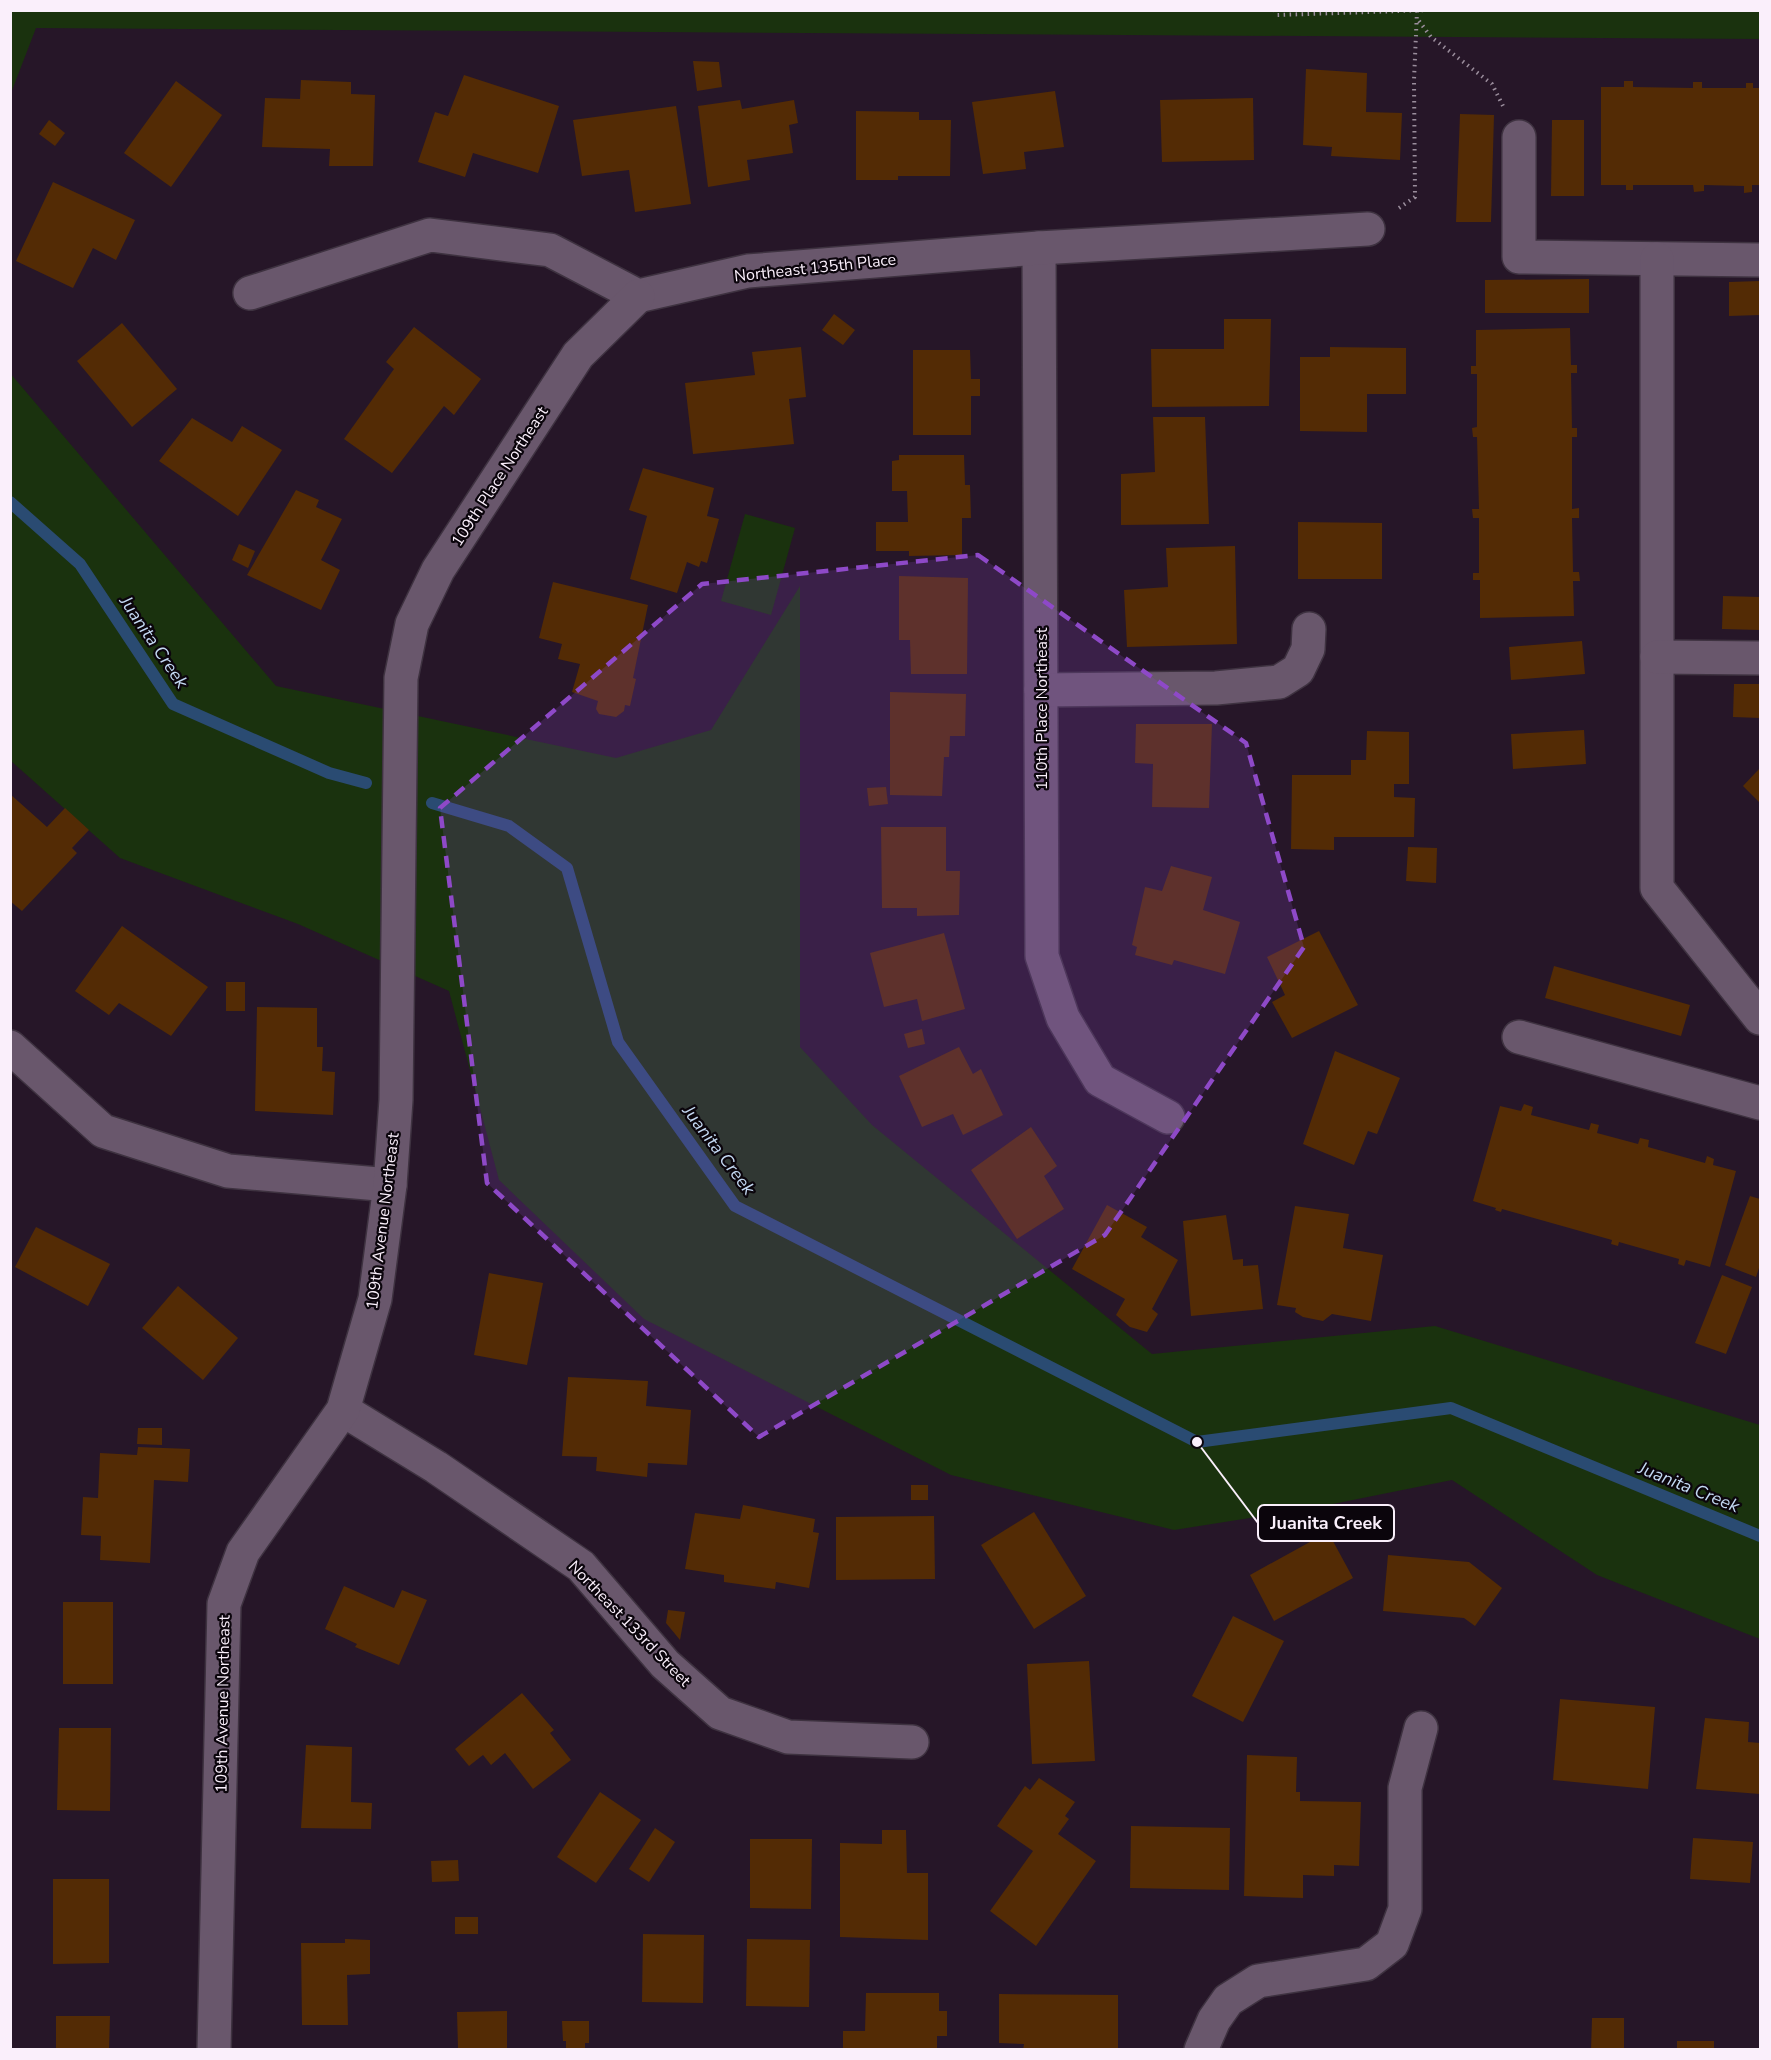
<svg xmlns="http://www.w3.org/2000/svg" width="1771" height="2060" font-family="'Nunito Sans',sans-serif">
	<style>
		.green { fill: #1a320e }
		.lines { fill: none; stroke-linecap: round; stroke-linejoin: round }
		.stream { stroke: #2a4b72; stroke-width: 12 }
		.building { fill: #532b05 }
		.minor-casing { stroke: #3e3240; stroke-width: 36 }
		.path { stroke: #9a8d9c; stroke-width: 4; stroke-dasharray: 1.5 4.5; stroke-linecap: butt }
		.minor { stroke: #69576c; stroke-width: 33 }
		.marked { fill: #8e49c8; fill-opacity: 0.2; stroke: #8e49c8; stroke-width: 4.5; stroke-dasharray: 12 8; stroke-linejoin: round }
		.labels { text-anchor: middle; stroke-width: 4.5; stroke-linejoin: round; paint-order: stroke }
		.street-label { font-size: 16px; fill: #faeffb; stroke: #0b050c }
		.water-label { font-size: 18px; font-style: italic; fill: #c3d8f2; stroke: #0b050c }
		.leader { fill: none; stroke: #faeffb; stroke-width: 2 }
		.callout-dot { fill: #faeffb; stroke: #0b050c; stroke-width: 2 }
		.callout { fill: #0b050c; stroke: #faeffb; stroke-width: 2 }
		.callout-label { font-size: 18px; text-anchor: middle; font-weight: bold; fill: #faeffb }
	</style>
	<rect width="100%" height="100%" fill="#261628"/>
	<!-- green -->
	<g class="green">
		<polygon points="11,10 1760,10 1760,39 36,28 11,93"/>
		<polygon points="10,373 276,686 616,758 711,730 800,586 800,1047 872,1125 1152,1354 1435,1326 1760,1425 1760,1639 1597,1575 1452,1480 1313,1508 1174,1530 951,1475 644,1319 499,1180 449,991 298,924 120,858 11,761"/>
		<polygon points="745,514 795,528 771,615 721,601"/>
	</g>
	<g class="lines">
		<!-- stream -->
		<g class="stream">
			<polyline points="10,502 80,564 173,704 329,773 366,783"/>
			<polyline points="432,803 509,826 567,868 618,1042 735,1206 1197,1442 1451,1408 1760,1536"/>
		</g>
	</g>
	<!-- building -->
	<g class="building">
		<polygon points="693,61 719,62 722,87 697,91"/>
		<polygon points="1306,69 1367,73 1366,112 1402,113 1400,160 1331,156 1332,147 1303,145"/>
		<polygon points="464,75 559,106 538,173 473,153 465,177 418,162 435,112 448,116"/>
		<polygon points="301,80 351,82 351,94 375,95 373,166 329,166 330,149 262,147 265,98 300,99"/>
		<polygon points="176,81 222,115 171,187 124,153"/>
		<polygon points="1624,81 1633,81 1633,87 1693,88 1693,82 1702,82 1702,88 1746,88 1746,83 1753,83 1753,88 1760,88 1760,185 1752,185 1752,192 1744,193 1744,186 1704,185 1704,191 1694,192 1693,185 1633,185 1633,190 1626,190 1626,185 1601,185 1601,87 1624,87"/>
		<polygon points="1055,91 1064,147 1024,152 1026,169 983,174 972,102"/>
		<polygon points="1253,98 1254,160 1162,162 1160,100"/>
		<polygon points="740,100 742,109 794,100 798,123 789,125 793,153 747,160 750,180 708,187 698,106"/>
		<polygon points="676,106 691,204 635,212 629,170 582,176 573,120"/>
		<polygon points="856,111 919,112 919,120 951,120 950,176 898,176 898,180 856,180"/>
		<polygon points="1460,114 1494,115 1491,222 1456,222"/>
		<polygon points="49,120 65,133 55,146 39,134"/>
		<polygon points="1552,120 1584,120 1584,196 1551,196"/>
		<polygon points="53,182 135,220 116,260 93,248 73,288 16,261"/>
		<polygon points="1589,279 1589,313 1485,313 1485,280"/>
		<polygon points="1760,281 1760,315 1729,316 1729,282"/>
		<polygon points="834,314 855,330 843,345 822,330"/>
		<polygon points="1224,319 1271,319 1269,406 1152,407 1151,349 1224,349"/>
		<polygon points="122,323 177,389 132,427 77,361"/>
		<polygon points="414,327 481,379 454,415 444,406 392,473 344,439 394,369 386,362"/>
		<polygon points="1570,328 1571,365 1577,365 1577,373 1571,373 1572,428 1577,428 1577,437 1572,437 1572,509 1579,508 1579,518 1572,518 1573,572 1579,572 1580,581 1573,581 1574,616 1480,618 1480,580 1473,580 1473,573 1479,573 1479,518 1473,518 1472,509 1479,509 1477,437 1473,437 1472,428 1477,427 1477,374 1471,374 1471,366 1476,366 1476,330"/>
		<polygon points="801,347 806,397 789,399 794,444 693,454 685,383 755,375 752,352"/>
		<polygon points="1330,347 1406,348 1406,394 1367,394 1367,432 1300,431 1300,357 1330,357"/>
		<polygon points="913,350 970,350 971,379 980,379 980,396 971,396 971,435 913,435"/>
		<polygon points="1153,417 1205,417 1209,524 1121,525 1121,474 1155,472"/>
		<polygon points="192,418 232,442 242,426 282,450 238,516 159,461"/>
		<polygon points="899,455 964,455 965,485 970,485 971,518 962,518 962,555 909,556 909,551 876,551 876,522 908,522 907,491 892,491 892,461 899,460"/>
		<polygon points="643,468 714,488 707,516 719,519 707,563 701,561 699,567 687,562 677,593 630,579 647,516 629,510"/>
		<polygon points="296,490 319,500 316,507 342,519 321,560 340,570 321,610 247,575"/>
		<polygon points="1298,522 1382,523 1382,579 1298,579"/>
		<polygon points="239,544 255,551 248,568 232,560"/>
		<polygon points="1235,546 1237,644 1127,647 1124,590 1168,587 1166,548"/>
		<polygon points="899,576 968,578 967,674 911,674 910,640 899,640"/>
		<polygon points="553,582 648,605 633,678 636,679 630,706 625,705 624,711 616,717 599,714 596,709 598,701 572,692 580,664 558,659 562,644 539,638"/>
		<polygon points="1723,596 1760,597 1760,630 1722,629"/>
		<polygon points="1582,641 1585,674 1511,680 1509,647"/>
		<polygon points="1734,684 1760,684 1760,718 1733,717"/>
		<polygon points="890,692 966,694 965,736 950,736 949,757 944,757 942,796 890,795"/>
		<polygon points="1136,724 1212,724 1209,808 1152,807 1153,764 1135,763"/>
		<polygon points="1584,730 1586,764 1513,769 1511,734"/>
		<polygon points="1367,731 1409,732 1409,784 1394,784 1394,797 1415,798 1414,837 1334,837 1334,850 1291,849 1292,775 1351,775 1351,760 1366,760"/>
		<polygon points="1760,768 1760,803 1743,786"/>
		<polygon points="886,787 888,804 869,806 867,788"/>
		<polygon points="10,794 47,827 65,808 89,830 72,848 77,853 22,911 10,901"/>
		<polygon points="881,827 946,827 946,871 960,871 959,915 917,916 917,908 882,908"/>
		<polygon points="1408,847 1437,848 1436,883 1406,881"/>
		<polygon points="1171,866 1212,877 1203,910 1240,922 1225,974 1174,960 1172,965 1135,955 1137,947 1132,945 1145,887 1162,891"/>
		<polygon points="122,926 208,987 171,1036 119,1003 109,1015 75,991"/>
		<polygon points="1319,931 1358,1005 1292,1038 1272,1002 1285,995 1267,957"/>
		<polygon points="944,933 965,1009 922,1021 917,999 884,1007 870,953"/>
		<polygon points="1554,966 1690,1005 1681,1036 1545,998"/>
		<rect x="226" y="982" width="19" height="29"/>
		<polygon points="257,1007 317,1008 317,1047 323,1047 322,1071 335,1072 333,1115 255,1111"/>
		<polygon points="922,1029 925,1044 908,1048 904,1034"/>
		<polygon points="959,1047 973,1074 981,1069 1003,1115 963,1135 953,1114 922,1127 899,1076"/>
		<polygon points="1335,1051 1400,1078 1377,1134 1368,1131 1354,1165 1303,1144"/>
		<polygon points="1524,1104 1533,1107 1531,1115 1589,1130 1591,1123 1599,1125 1597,1133 1638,1144 1640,1138 1649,1140 1648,1147 1705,1163 1707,1156 1714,1159 1713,1165 1736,1171 1710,1267 1686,1260 1684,1266 1678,1264 1679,1259 1619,1242 1618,1246 1611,1244 1612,1240 1502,1209 1501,1212 1495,1210 1496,1208 1473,1201 1500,1106 1521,1111"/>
		<polygon points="1031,1127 1057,1166 1044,1176 1064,1209 1017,1239 971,1170"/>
		<polygon points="1750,1196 1760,1199 1760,1265 1756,1277 1725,1265"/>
		<polygon points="1107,1205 1147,1227 1141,1237 1178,1260 1152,1309 1158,1314 1147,1332 1130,1327 1116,1315 1125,1299 1072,1269"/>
		<polygon points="1295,1206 1349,1214 1343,1248 1383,1255 1371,1321 1332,1314 1323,1321 1303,1317 1295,1312 1296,1308 1277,1305"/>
		<polygon points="1226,1215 1233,1260 1243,1259 1243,1266 1258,1265 1263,1309 1191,1316 1183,1221"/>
		<polygon points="36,1227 110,1264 88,1306 15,1267"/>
		<polygon points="489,1273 543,1283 527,1365 474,1355"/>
		<polygon points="1722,1275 1752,1287 1726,1354 1695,1343"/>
		<polygon points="178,1286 238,1338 203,1380 142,1328"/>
		<polygon points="568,1377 648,1381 646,1406 691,1410 687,1465 648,1463 647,1477 596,1471 597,1457 562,1456"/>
		<polygon points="138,1428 162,1428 162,1445 137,1444"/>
		<polygon points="138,1447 190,1449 188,1482 154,1480 150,1563 100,1560 101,1536 81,1535 83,1497 98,1498 100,1453 137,1455"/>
		<rect x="911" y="1485" width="17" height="15"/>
		<polygon points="743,1505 815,1519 813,1532 819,1533 809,1588 776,1582 775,1589 724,1582 724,1575 685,1569 695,1513 740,1519"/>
		<polygon points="1034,1512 1086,1596 1034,1629 981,1545"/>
		<polygon points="934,1516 935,1579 836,1580 836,1517"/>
		<polygon points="1328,1532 1353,1578 1274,1621 1250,1575"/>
		<polygon points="1388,1555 1469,1562 1502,1588 1475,1626 1464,1618 1383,1611"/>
		<polygon points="344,1586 394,1608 402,1590 427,1600 399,1665 355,1647 357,1644 325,1629"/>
		<rect x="63" y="1602" width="50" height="82"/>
		<polygon points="668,1610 685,1612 680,1640 666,1623"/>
		<polygon points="1233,1616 1284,1641 1243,1722 1192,1696"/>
		<polygon points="1089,1661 1095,1761 1032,1764 1027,1664"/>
		<polygon points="522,1693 554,1730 550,1733 571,1760 533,1789 505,1753 491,1765 483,1755 469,1766 455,1749"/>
		<polygon points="1560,1699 1655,1707 1648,1789 1553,1780"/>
		<polygon points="1705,1718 1749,1722 1748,1742 1760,1743 1760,1794 1696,1789"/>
		<polygon points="59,1728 111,1728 110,1811 57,1810"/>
		<polygon points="306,1745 352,1747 351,1802 372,1803 371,1829 301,1828"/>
		<polygon points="1247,1755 1297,1757 1296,1792 1300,1792 1300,1801 1361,1802 1359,1866 1334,1865 1334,1876 1303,1875 1303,1898 1244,1896"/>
		<polygon points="1039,1778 1075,1802 1065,1816 1069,1819 1058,1834 1096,1861 1036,1946 990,1911 1033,1851 997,1826 1025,1786 1030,1790"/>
		<polygon points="600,1792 641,1820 596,1883 557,1857"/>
		<polygon points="1131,1826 1230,1828 1229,1890 1130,1888"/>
		<polygon points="655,1828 675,1842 649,1882 629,1869"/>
		<polygon points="882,1830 906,1830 907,1873 928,1873 928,1940 840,1937 840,1843 882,1844"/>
		<polygon points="1693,1838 1753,1842 1750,1883 1690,1879"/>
		<polygon points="750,1839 812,1839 811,1909 750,1908"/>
		<polygon points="458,1860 459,1881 432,1882 431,1861"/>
		<polygon points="53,1879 109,1879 109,1963 53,1964"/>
		<rect x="455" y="1917" width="23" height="17"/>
		<polygon points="643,1934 704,1935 703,2003 642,2002"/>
		<polygon points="345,1939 370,1940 370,1974 347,1975 348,2025 302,2025 301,1943 345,1943"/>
		<polygon points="747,1939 810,1940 809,2007 746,2006"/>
		<polygon points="866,1993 939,1993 939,2011 947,2011 947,2036 937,2036 937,2050 843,2050 843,2031 865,2031"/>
		<polygon points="999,1994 1118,1995 1118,2050 1023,2050 1024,2044 999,2043"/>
		<polygon points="507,2011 507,2048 458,2048 457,2012"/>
		<polygon points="56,2016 110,2016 109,2050 56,2050"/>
		<polygon points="1592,2018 1624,2018 1624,2050 1591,2050"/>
		<polygon points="562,2021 589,2021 589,2043 585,2043 585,2050 566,2050 566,2041 563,2041"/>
		<rect x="1677" y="2041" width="37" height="9"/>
	</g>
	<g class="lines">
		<!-- minor casing -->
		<g class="minor-casing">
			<g id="minor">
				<polyline points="1519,137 1519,257 1760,260"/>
				<polyline points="1039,248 1042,956 1063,1018 1100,1080 1168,1117"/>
				<polyline points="1657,259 1657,888 1760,1018"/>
				<polyline points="250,293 430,235 550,250 638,296 748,271 1039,248 1368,229"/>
				<polyline points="1657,657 1760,658"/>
				<polyline points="1041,690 1216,688 1279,682 1298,670 1308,649 1309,629"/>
				<polyline points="1519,1037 1760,1103"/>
				<polyline points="10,1047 103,1131 228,1171 390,1185"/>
				<polyline points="343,1410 436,1467 581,1566 665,1664 720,1713 788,1737 912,1742"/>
				<polyline points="214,2050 224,1604 243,1552 343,1410 375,1299 390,1185 396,1100 401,678 412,624 438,570 578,355 638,296"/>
				<polyline points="1201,2050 1214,2020 1228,2000 1258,1981 1366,1964 1392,1944 1405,1909 1405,1788 1421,1728"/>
			</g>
		</g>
		<!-- path -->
		<g class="path">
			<polyline points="1275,10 1277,15 1430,10"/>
			<polyline points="1419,21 1431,37 1492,84 1503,106"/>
			<polyline points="1399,208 1415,197 1414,80 1417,11"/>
		</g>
		<!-- minor -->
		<use href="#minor" class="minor"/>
	</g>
	<!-- marked area -->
	<path class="marked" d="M978,555l268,188 58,204 -199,288 -346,202 -272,-254 -47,-375 262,-224z"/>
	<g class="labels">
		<!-- street labels -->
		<g class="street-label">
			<text transform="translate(815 267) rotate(-6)" y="6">Northeast 135th Place</text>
			<text transform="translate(499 476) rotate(-57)" y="6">109th Place Northeast</text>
			<text transform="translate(1041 709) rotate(-90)" y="6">110th Place Northeast</text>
			<text transform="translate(382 1221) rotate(-83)" y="6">109th Avenue Northeast</text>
			<text transform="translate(630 1623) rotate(46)" y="6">Northeast 133rd Street</text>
			<text transform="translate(222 1704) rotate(-89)" y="6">109th Avenue Northeast</text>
		</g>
		<!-- water labels -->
		<g class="water-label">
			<text transform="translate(154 642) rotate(56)" y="6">Juanita Creek</text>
			<text transform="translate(719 1150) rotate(53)" y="6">Juanita Creek</text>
			<text transform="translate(1689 1487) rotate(22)" y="6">Juanita Creek</text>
		</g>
	</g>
	<!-- callouts -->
	<path class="leader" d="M1197 1442L1258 1523"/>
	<circle class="callout-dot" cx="1197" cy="1442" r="6"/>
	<rect class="callout" x="1258" y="1505" width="136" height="36" rx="6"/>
	<g class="callout-label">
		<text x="1326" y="1529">Juanita Creek</text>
	</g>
	<!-- border -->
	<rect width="1771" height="2060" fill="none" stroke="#faeffb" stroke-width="24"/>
</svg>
